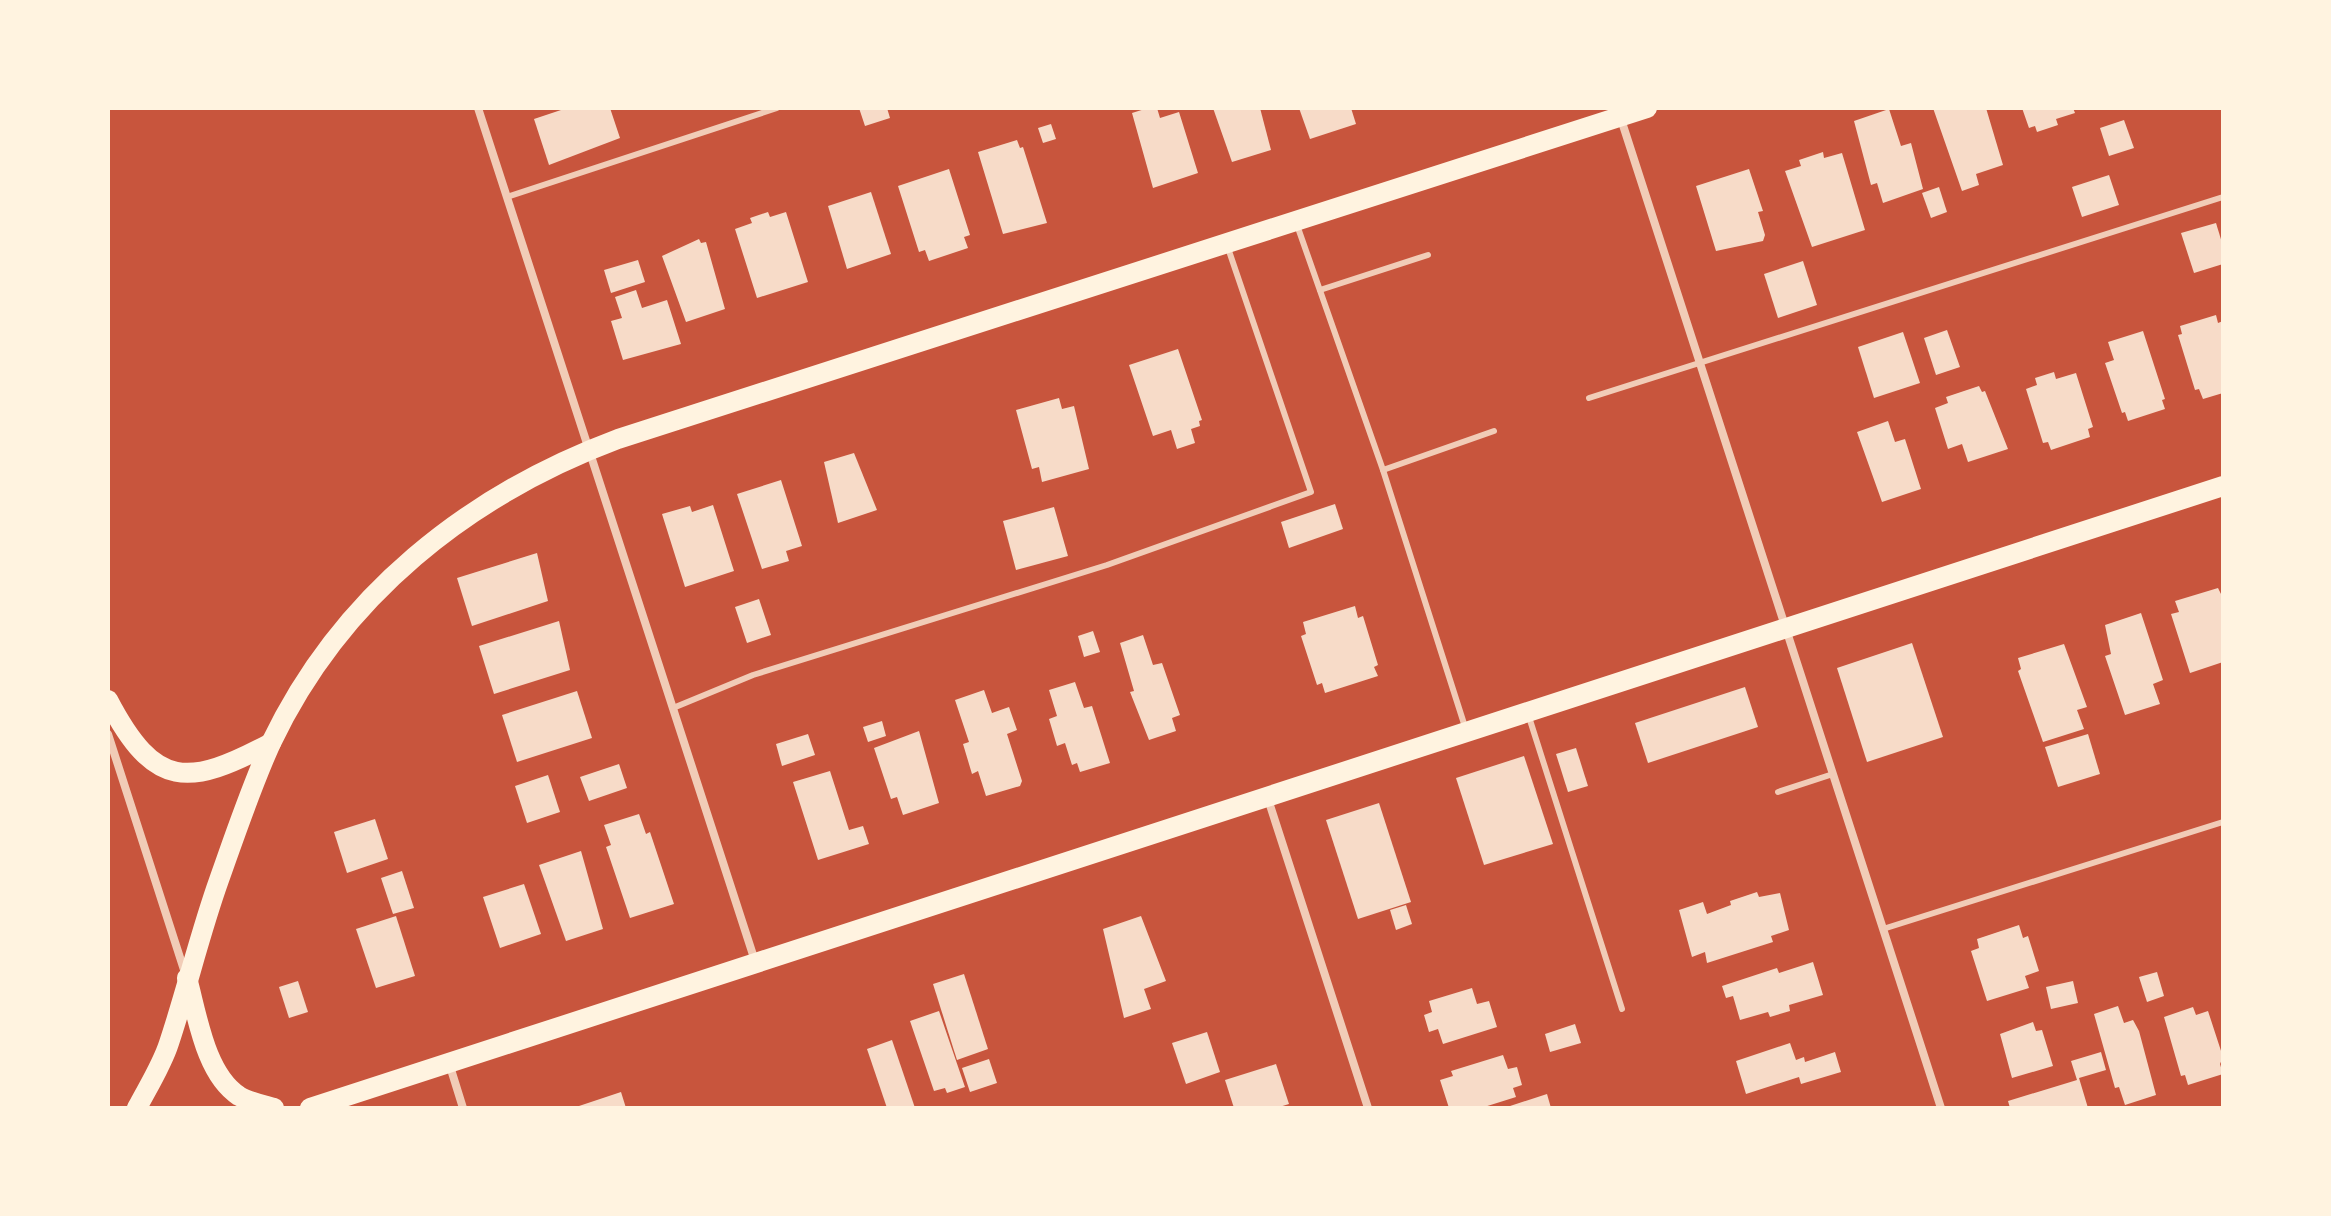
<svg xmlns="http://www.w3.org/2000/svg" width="2331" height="1216" font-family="Figtree,sans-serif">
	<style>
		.building { fill: #f7dbc8 }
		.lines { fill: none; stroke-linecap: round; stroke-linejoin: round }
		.service { stroke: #f1ccb7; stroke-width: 6 }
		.minor { stroke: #f1ccb7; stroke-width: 8 }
		.primary { stroke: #fff3e0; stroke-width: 20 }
	</style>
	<rect width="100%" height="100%" fill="#c8553d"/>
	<!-- building -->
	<g class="building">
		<polygon points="567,108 610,108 620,138 549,165 534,119"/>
		<polygon points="859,108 887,108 890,118 865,126"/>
		<polygon points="1148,108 1157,108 1160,118 1179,112 1198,173 1153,188 1132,113"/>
		<polygon points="1213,108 1260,108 1271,150 1232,162"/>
		<polygon points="1299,108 1351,108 1356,124 1310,139"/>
		<polygon points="1933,108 1986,108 2003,165 1976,174 1979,185 1962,191"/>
		<polygon points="2022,108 2073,108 2075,113 2056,119 2058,125 2037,132 2035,126 2029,128"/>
		<polygon points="1889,109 1901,146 1911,143 1923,189 1883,203 1877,183 1871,185 1854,121"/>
		<polygon points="2124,120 2134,148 2109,156 2100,128"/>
		<polygon points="1051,124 1056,139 1043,143 1038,128"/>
		<polygon points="1017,140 1020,148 1023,147 1047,223 1003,234 978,152"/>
		<polygon points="1823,152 1824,158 1842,153 1865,230 1812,247 1785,171 1801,166 1799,160"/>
		<polygon points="949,169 970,235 964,237 968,248 929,261 925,250 919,252 898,186"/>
		<polygon points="1749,169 1763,211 1758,212 1765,235 1763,241 1716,251 1696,186"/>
		<polygon points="2109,175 2119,205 2082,217 2072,187"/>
		<polygon points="1939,187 1947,212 1931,218 1922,193"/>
		<polygon points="871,192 891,254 847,269 828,206"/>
		<polygon points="768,212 770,217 786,212 808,282 757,298 735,229 752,223 750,218"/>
		<polygon points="2216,223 2223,246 2223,264 2194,273 2181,233"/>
		<polygon points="699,239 701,243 706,242 725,309 686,322 662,256"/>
		<polygon points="638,260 645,282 611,293 604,270"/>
		<polygon points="1803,261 1817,305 1778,318 1764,274"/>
		<polygon points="636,290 642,308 667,300 681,344 623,360 611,321 622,318 615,297"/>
		<polygon points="2216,315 2218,323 2223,321 2223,393 2203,399 2199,389 2195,390 2178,335 2182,334 2180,326"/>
		<polygon points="1947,330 1960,367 1936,375 1924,338"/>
		<polygon points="2143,331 2165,399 2162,400 2165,409 2128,421 2125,412 2122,413 2105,363 2114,360 2108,342"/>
		<polygon points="1903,332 1920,383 1874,398 1858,347"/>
		<polygon points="1178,349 1202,420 1199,421 1200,426 1191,429 1195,443 1177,449 1171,430 1153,436 1129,365"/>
		<polygon points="2054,372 2056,379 2076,373 2093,427 2088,429 2090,437 2051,450 2048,442 2043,443 2026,389 2037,385 2035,378"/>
		<polygon points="1979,386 1982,392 1985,391 2008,449 1968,462 1962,444 1948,449 1935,408 1948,403 1946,397"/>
		<polygon points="1059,398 1062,409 1074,406 1089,469 1042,482 1039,467 1032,469 1016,410"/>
		<polygon points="1888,421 1895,442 1905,439 1921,489 1882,502 1857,432"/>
		<polygon points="854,453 877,510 838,523 824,462"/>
		<polygon points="781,480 802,546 786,551 789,561 762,569 737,494"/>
		<polygon points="1335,504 1343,529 1289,548 1281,522"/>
		<polygon points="713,505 734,571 685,587 662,514 690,506 692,512"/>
		<polygon points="1054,507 1068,556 1016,570 1003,521"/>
		<polygon points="537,553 548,601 472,626 457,578"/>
		<polygon points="2218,588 2223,598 2223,662 2190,673 2171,614 2179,612 2175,601"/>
		<polygon points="759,599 771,635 747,643 735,607"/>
		<polygon points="1355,606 1358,618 1363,616 1378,665 1374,667 1378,676 1325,693 1322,683 1317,685 1301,636 1306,634 1303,622"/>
		<polygon points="2141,613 2163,680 2153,684 2160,704 2125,715 2105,656 2111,654 2105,625"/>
		<polygon points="559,621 570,670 494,694 479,646"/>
		<polygon points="1093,631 1100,652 1084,657 1078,636"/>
		<polygon points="1143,635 1153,665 1162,663 1180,715 1172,718 1176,731 1149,740 1130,692 1134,691 1120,643"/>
		<polygon points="1912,643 1943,737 1867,762 1837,668"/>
		<polygon points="2064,644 2087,707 2077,710 2084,729 2043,742 2018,671 2021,669 2018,658"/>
		<polygon points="1075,682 1084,708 1092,706 1110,763 1080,772 1077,763 1072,765 1065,743 1057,746 1049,719 1057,716 1049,690"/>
		<polygon points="1745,687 1758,727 1648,763 1635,723"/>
		<polygon points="984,690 992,713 1009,707 1017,730 1007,734 1022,781 1020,786 986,796 978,771 972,774 963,744 969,742 955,700"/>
		<polygon points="577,691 592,738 517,762 502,715"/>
		<polygon points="882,721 886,736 868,742 863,727"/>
		<polygon points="919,731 939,803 903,815 897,797 891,799 874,748"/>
		<polygon points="808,734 815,755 782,766 776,744"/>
		<polygon points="2088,734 2100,774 2058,787 2045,747"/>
		<polygon points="1576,748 1588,786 1568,792 1556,754"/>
		<polygon points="1524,756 1553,844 1484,865 1456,778"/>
		<polygon points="619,764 627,788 589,801 580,777"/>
		<polygon points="830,771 849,830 863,826 869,844 818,860 793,782"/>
		<polygon points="548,775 560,812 527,823 515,786"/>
		<polygon points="1379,803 1411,902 1358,919 1326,820"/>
		<polygon points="639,814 646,834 650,832 674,904 630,918 606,847 611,845 604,825"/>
		<polygon points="375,819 388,859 347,873 334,832"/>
		<polygon points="581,851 603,929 566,941 539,865"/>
		<polygon points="402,871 414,908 393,914 381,878"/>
		<polygon points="524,884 541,934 500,948 483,897"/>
		<polygon points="1757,892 1759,897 1780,893 1789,930 1771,936 1773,942 1707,963 1705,952 1692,957 1679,910 1703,902 1707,914 1731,905 1730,901"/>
		<polygon points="1406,905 1412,924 1396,930 1390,910"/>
		<polygon points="396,916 415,976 376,988 356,929"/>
		<polygon points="1141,916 1166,981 1144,989 1151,1009 1124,1018 1103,929"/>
		<polygon points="2019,925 2023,938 2028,936 2039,971 2025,976 2029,988 1987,1001 1971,951 1979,948 1977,939"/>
		<polygon points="1813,962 1823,995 1789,1005 1790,1011 1770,1017 1768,1012 1740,1020 1733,996 1726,998 1722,986 1777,968 1779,973"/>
		<polygon points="2157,972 2164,996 2147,1002 2139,977"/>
		<polygon points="964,974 988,1049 957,1060 933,984"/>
		<polygon points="298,981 308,1012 289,1018 279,987"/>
		<polygon points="2073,981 2078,1003 2051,1009 2046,987"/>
		<polygon points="1472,988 1477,1004 1489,1001 1497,1027 1443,1044 1438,1029 1429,1032 1424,1015 1432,1012 1429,1001"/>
		<polygon points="2118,1006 2124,1023 2133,1020 2139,1031 2156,1095 2125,1105 2119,1087 2115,1088 2094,1014"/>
		<polygon points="2193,1007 2196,1015 2208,1011 2223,1057 2220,1064 2223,1074 2188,1085 2185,1075 2181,1076 2164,1017"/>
		<polygon points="939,1011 965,1087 947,1093 945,1088 934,1091 910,1021"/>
		<polygon points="2033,1022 2036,1031 2042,1030 2053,1066 2012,1078 2000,1034"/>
		<polygon points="1575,1024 1581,1043 1550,1052 1545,1034"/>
		<polygon points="1207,1032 1220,1072 1186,1084 1172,1043"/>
		<polygon points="892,1040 915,1108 887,1108 867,1049"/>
		<polygon points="1790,1043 1796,1060 1804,1057 1805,1062 1835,1052 1841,1072 1801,1084 1799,1077 1746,1094 1736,1061"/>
		<polygon points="2101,1052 2106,1070 2079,1078 2088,1108 2010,1108 2008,1101 2077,1080 2071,1061"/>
		<polygon points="1503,1055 1508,1069 1517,1067 1522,1085 1513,1088 1516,1097 1481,1108 1449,1108 1440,1080 1453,1076 1451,1071"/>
		<polygon points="989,1059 997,1083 970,1092 962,1068"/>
		<polygon points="1276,1064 1289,1104 1276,1108 1234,1108 1225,1080"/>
		<polygon points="621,1092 626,1108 577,1108 576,1107"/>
		<polygon points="1547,1094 1551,1108 1507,1108 1507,1107"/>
	</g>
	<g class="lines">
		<!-- service -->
		<g class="service">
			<polyline points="507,197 777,108"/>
			<polyline points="1297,225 1383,470 1466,730"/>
			<polyline points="1320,290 1428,255"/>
			<polyline points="1589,398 2223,197"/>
			<polyline points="1383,470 1494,431"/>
			<polyline points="673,708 753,675 1107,565 1311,492 1228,248"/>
			<polyline points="1529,717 1622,1009"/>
			<polyline points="1778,792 1833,774"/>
			<polyline points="1883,929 2223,822"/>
		</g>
		<!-- minor -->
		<g class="minor">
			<polyline points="478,108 755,961"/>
			<polyline points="1620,116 1941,1108"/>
			<polyline points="108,734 185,973"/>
			<polyline points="1268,799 1368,1108"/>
			<polyline points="449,1063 463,1108"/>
		</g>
		<!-- primary -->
		<g class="primary">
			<path d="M108,700c47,90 80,87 163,43"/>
			<path d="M187,978c10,36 18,96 52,118 10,6 24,9 35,12"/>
			<path d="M137,1108c11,-21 25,-43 32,-65 18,-54 31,-110 50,-163 16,-45 32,-93 52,-137 70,-147 197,-248 347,-304l1029,-331"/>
			<polyline points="310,1108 2223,486"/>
		</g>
	</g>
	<!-- border -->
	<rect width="2331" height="1216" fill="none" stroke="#fff3e0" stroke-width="220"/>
</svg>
